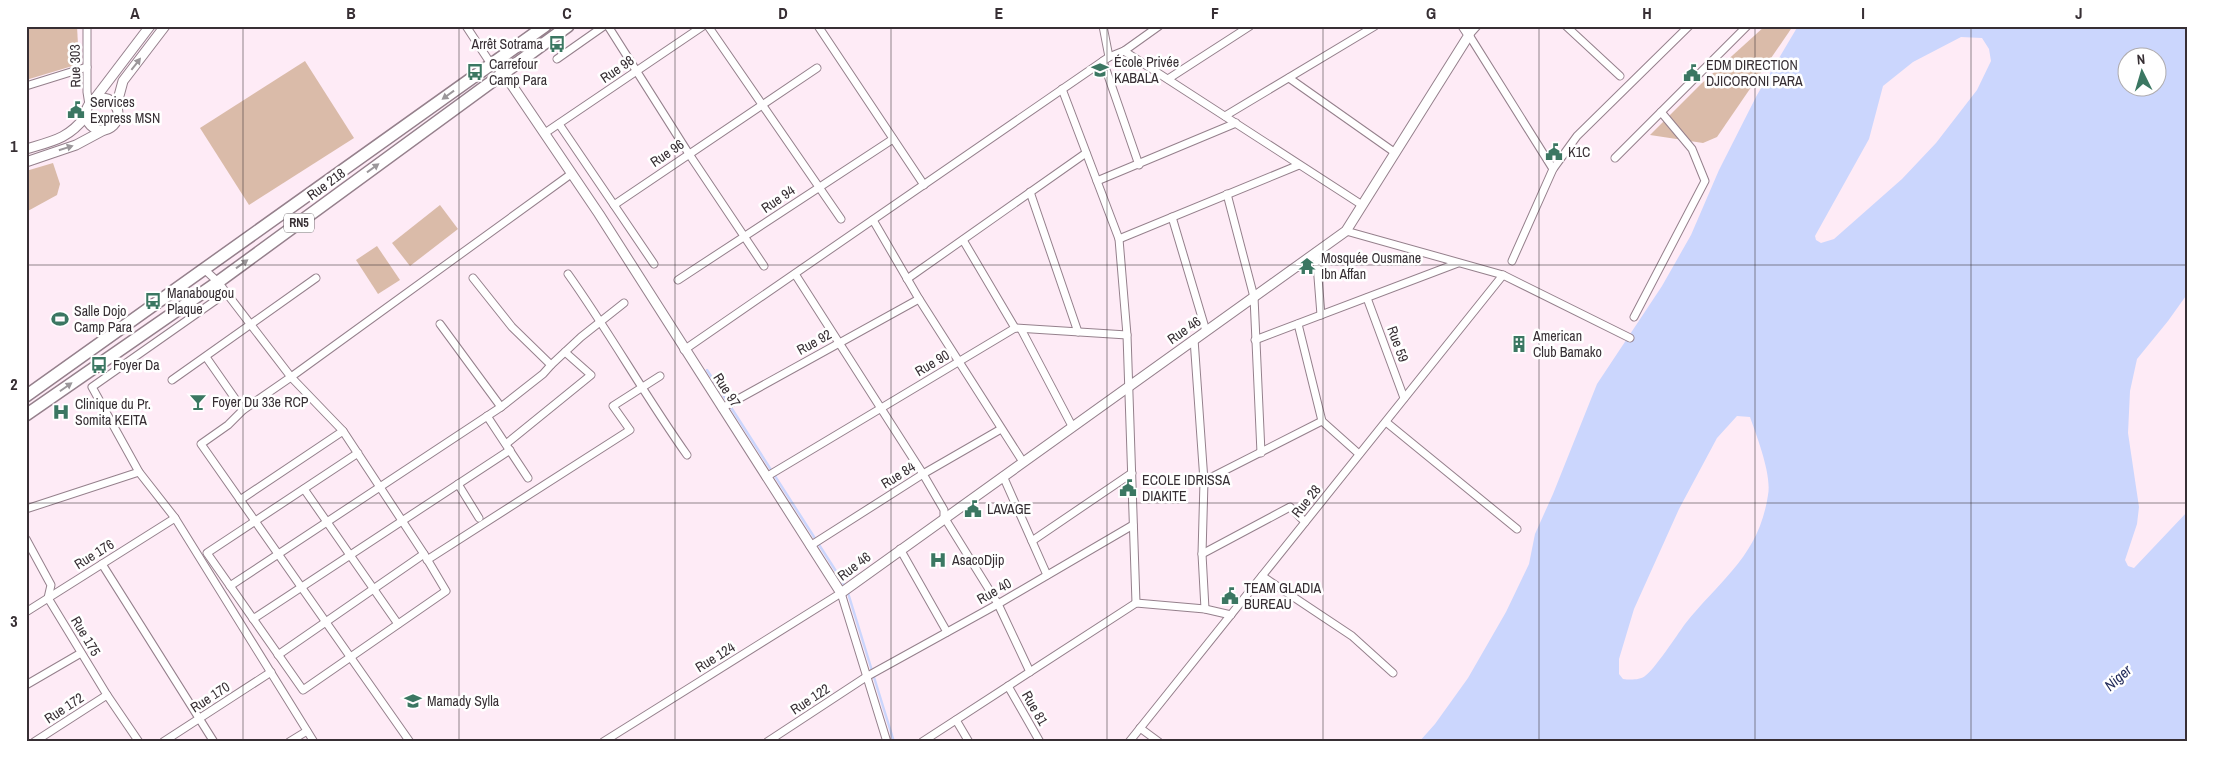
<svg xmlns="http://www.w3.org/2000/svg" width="2214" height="768" font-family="'Archivo Narrow',sans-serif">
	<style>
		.green { fill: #dabba9 }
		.water { fill: #cbd6fd; fill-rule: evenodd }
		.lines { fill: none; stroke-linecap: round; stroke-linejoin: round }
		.stream { stroke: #cbd6fd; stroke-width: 2.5 }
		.minor-casing { stroke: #95808c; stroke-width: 9 }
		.tertiary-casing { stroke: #95808c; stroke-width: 11 }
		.trunk-casing { stroke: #95808c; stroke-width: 14 }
		.minor { stroke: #fff; stroke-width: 7 }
		.tertiary { stroke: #fff; stroke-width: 9 }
		.trunk { stroke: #fff; stroke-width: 11 }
		.oneway { fill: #9b979a }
		.grid { fill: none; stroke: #372f34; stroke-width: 1; stroke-opacity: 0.55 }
		.labels { text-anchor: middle; stroke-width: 5; stroke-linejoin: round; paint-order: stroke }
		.shield { fill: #fff; stroke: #736d71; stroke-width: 1 }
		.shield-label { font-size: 12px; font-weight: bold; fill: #372f34 }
		.poi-label { font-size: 14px; fill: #372f34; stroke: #fff; text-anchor: start }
		.street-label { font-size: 14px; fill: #372f34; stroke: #fff }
		.water-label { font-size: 15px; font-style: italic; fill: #232c5b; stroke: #fff }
		.neatline { fill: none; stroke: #372f34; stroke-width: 2 }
		.grid-label { font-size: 16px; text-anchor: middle; font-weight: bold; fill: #372f34 }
	</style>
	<rect width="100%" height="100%" fill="#feebf6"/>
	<!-- green -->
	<g class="green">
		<polygon points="26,26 77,26 79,64 26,80"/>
		<polygon points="1765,26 1793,26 1717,137 1703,143 1650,135 1701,84"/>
		<polygon points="305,61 354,138 249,205 200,128"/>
		<polygon points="53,163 60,184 57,195 26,212 26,171"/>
		<polygon points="440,205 458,229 410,266 392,243"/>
		<polygon points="377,246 400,280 378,294 356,260"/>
	</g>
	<!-- water -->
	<path class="water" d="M1798,26h390v267l-20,28 -31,38 -7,32 -2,42 11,74 -2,17 -12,36 3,6 6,2 54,-57v231h-769l16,-18 33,-46 38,-66 23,-48 6,-30 18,-40 44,-110 65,-98 29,-51 28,-65 38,-75zM1961,37l21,1 7,11 2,12 -14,29 -41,53 -34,36 -68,60 -13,4 -5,-3 -1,-4 54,-97 14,-53 30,-24zM2126,58h30v30h-30zM1737,416l13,1c7,20 22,58 18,78 -9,61 -48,85 -83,129 -8,11 -31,46 -40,52 -5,4 -15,4 -22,3l-4,-5v-15l15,-50 45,-100 38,-71z"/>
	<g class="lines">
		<!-- stream -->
		<polyline class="stream" points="707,370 841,579 848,593 894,742"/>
		<!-- minor casing -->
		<g class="minor-casing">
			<g id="minor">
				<polyline points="87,26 87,92 89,105"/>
				<polyline points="466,26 491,64 503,72"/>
				<polyline points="608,26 689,154 764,266"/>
				<polyline points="708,26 841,219"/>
				<polyline points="818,26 924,185"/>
				<polyline points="1103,26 1109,57"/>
				<polyline points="1477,26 1469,35 1553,169"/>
				<polyline points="1566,26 1620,76"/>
				<polyline points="1124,51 1362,205"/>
				<polyline points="557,59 604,26"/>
				<polyline points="1103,61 1139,165"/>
				<polyline points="1289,78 1394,152"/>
				<polyline points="1168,79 1250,26"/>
				<polyline points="26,86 87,67"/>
				<polyline points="1062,89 1119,239 1127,335 1136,603"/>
				<polyline points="1225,116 1375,26"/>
				<polyline points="559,124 614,205 817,68"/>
				<polyline points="545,133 703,26"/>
				<polyline points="1615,158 1747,26"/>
				<polyline points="1097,181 1236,123"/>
				<polyline points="1030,192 1078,332"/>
				<polyline points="1227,194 1254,297 1261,453"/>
				<polyline points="614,205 654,264"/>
				<polyline points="1172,217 1206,331"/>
				<polyline points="873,220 919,299 1023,462"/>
				<polyline points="1346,231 1503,275 1630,338"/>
				<polyline points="1119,239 1299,165"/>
				<polyline points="963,240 1015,328"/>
				<polyline points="1316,252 1321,315"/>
				<polyline points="1512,261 1553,169 1577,136 1689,26"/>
				<polyline points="204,269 218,282 291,377 343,431 424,554 446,591 303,690 207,553 358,453"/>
				<path d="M568,274c42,59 77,122 119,181"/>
				<polyline points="795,274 923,474 944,510 944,517 998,604 1030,672"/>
				<polyline points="473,278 512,327 551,365 581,337 624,303"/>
				<polyline points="907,279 1086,153"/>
				<polyline points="678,280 893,139"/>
				<polyline points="226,293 92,387 139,472 175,518 314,742"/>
				<polyline points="1367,298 1404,398"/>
				<polyline points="1634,317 1705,181 1692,149 1661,112"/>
				<polyline points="440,324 501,407"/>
				<polyline points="1298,324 1322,421 1359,454"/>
				<polyline points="1021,329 1072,426"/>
				<polyline points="1194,339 1204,481 1202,554 1205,609"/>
				<polyline points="1255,340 1458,263"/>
				<polyline points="684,350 1109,57 1124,51 1159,26"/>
				<polyline points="206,357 243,410"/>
				<polyline points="172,380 316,278"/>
				<polyline points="722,408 919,299"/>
				<polyline points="487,416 528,478"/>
				<polyline points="1386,422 1517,529"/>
				<polyline points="506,444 591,375 565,352"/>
				<polyline points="1003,476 1047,575"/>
				<polyline points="766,477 1015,328 1127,335"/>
				<polyline points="1204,481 1322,421"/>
				<polyline points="458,484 479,518"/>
				<polyline points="304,489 398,624"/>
				<polyline points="240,500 343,431"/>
				<polyline points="26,509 139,472"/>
				<polyline points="26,539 51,585 48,598 107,695 139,742"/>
				<polyline points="1032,541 1132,473"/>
				<polyline points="810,546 923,474 1001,429"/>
				<polyline points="900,549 947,632"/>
				<polyline points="1202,554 1290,507 1305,522"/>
				<polyline points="427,560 630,430 613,406 660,376"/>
				<polyline points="102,564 214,742"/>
				<polyline points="1262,576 1352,636 1393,673"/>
				<polyline points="230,586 501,407 543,374 551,365"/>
				<polyline points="26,612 175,518"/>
				<polyline points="253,619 510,450"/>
				<polyline points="278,655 424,554"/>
				<polyline points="26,685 81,653"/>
				<polyline points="1008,686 1040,742"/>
				<polyline points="956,720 969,742"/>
				<polyline points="1140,728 1159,742"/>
				<polyline points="34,742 107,695"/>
				<polyline points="163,742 271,672"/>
				<polyline points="289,742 307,731"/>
				<polyline points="410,742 201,444 228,425 243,410 291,377 571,174"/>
				<polyline points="603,742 841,593 887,742"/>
				<polyline points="767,742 866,677 998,604 1133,525"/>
				<polyline points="922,742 1136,603 1205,609 1231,615"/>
				<polyline points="1129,742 1503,275"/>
			</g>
		</g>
		<!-- tertiary casing -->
		<g class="tertiary-casing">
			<g id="tertiary">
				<polyline points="503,72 599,214 841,593 1346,231 1469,35 1463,26"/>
				<circle cx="102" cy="114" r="16"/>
				<polyline points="93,101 150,26"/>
				<polyline points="116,107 123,81 165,26"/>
				<path d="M26,149c27,-8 42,-10 60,-33"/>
				<polyline points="26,162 76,145 104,130"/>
			</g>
		</g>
		<!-- trunk casing -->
		<g class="trunk-casing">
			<g id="trunk">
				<polyline points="26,396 545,26"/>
				<polyline points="26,415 218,282 568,26"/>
			</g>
		</g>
		<!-- minor -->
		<use href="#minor" class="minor"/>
		<!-- tertiary -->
		<use href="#tertiary" class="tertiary"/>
		<!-- trunk -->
		<use href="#trunk" class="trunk"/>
	</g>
	<!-- one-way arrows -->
	<defs><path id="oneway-solid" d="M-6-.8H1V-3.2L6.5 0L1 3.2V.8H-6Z" transform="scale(1.25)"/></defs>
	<g class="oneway">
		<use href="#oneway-solid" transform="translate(136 64) rotate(-52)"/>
		<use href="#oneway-solid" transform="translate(448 95) rotate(144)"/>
		<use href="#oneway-solid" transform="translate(66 148) rotate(-18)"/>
		<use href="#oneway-solid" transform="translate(373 168) rotate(-36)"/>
		<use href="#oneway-solid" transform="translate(242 264) rotate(-36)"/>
		<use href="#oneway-solid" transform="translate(66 387) rotate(-35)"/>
	</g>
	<!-- grid -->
	<path class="grid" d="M243,26v716M459,26v716M675,26v716M891,26v716M1107,26v716M1323,26v716M1539,26v716M1755,26v716M1971,26v716M26,265h2162M26,503h2162"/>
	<!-- icons -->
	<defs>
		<g id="bus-bare" transform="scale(1.35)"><path d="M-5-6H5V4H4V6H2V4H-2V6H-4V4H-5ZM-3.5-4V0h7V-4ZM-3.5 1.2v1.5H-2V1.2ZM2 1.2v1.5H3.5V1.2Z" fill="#3b7762" stroke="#fff" stroke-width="2.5" paint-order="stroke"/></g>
		<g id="school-bare" transform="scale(1.35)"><path d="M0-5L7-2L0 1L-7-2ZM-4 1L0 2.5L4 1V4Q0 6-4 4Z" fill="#3b7762" stroke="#fff" stroke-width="2.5" paint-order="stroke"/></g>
		<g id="civic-bare" transform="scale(1.35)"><path d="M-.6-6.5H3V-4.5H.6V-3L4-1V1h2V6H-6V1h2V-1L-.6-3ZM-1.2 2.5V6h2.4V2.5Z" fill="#3b7762" stroke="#fff" stroke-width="2.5" paint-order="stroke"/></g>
		<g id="temple-bare" transform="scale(1.35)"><path d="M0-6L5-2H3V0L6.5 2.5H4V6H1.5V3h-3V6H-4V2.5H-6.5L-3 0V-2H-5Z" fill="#3b7762" stroke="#fff" stroke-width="2.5" paint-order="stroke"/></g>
		<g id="stadium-bare" transform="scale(1.35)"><path d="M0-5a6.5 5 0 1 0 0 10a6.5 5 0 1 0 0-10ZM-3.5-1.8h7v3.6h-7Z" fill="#3b7762" stroke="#fff" stroke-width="2.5" paint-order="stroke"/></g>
		<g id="building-bare" transform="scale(1.35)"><path d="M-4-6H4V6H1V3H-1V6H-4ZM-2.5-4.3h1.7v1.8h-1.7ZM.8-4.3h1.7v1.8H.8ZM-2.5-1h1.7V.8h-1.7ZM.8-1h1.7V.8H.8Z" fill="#3b7762" stroke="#fff" stroke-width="2.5" paint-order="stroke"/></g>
		<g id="bar-bare" transform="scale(1.35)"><path d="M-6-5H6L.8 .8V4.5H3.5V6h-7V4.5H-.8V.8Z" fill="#3b7762" stroke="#fff" stroke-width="2.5" paint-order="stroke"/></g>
		<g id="hospital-bare" transform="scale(1.35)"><path d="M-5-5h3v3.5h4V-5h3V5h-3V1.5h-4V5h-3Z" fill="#3b7762" stroke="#fff" stroke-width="2.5" paint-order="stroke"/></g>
	</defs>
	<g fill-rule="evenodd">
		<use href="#bus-bare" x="557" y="44"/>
		<use href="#school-bare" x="1100" y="70"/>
		<use href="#bus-bare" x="475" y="72"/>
		<use href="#civic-bare" x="1692" y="73"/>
		<use href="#civic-bare" x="76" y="110"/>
		<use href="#civic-bare" x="1554" y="152"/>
		<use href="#temple-bare" x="1307" y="266"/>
		<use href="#bus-bare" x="153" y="301"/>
		<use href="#stadium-bare" x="60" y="319"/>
		<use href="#building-bare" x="1519" y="344"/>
		<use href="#bus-bare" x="99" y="365"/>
		<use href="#bar-bare" x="198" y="402"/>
		<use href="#hospital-bare" x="61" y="412"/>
		<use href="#civic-bare" x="1128" y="488"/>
		<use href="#civic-bare" x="973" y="509"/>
		<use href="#hospital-bare" x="938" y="560"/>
		<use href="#civic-bare" x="1230" y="596"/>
		<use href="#school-bare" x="413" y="701"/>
	</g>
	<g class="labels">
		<!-- shield labels -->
		<rect class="shield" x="284" y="213.5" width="30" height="19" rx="4"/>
		<g class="shield-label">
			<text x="299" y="227">RN5</text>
		</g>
		<!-- poi labels -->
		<g class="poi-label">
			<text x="543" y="49" text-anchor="end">Arrêt Sotrama</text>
			<text x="1114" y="67">École Privée<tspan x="1114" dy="16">KABALA</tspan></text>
			<text x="489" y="69">Carrefour<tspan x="489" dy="16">Camp Para</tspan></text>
			<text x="1706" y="70">EDM DIRECTION<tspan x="1706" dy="16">DJICORONI PARA</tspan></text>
			<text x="90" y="107">Services<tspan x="90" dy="16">Express MSN</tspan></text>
			<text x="1568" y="157">K1C</text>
			<text x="1321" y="263">Mosquée Ousmane<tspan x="1321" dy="16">Ibn Affan</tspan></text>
			<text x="167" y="298">Manabougou<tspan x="167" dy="16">Plaque</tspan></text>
			<text x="74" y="316">Salle Dojo<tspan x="74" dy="16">Camp Para</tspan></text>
			<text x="1533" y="341">American<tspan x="1533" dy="16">Club Bamako</tspan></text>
			<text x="113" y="370">Foyer Da</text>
			<text x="212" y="407">Foyer Du 33e RCP</text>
			<text x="75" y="409">Clinique du Pr.<tspan x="75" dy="16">Somita KEITA</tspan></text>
			<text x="1142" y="485">ECOLE IDRISSA<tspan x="1142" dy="16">DIAKITE</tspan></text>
			<text x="987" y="514">LAVAGE</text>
			<text x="952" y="565">AsacoDjip</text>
			<text x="1244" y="593">TEAM GLADIA<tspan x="1244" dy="16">BUREAU</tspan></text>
			<text x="427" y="706">Mamady Sylla</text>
		</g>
		<!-- street labels -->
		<g class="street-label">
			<text transform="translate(75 66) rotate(-91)" y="5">Rue 303</text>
			<text transform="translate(617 69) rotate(-34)" y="5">Rue 98</text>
			<text transform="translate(667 153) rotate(-34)" y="5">Rue 96</text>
			<text transform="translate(326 184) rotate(-36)" y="5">Rue 218</text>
			<text transform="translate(778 199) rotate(-34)" y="5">Rue 94</text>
			<text transform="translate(1184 330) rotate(-35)" y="5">Rue 46</text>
			<text transform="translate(814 342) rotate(-29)" y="5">Rue 92</text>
			<text transform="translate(1398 344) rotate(70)" y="5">Rue 59</text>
			<text transform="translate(932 363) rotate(-31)" y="5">Rue 90</text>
			<text transform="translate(727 390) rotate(57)" y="5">Rue 97</text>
			<text transform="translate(898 475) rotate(-32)" y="5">Rue 84</text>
			<text transform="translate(1306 501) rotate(-51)" y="5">Rue 28</text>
			<text transform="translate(94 554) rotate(-32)" y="5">Rue 176</text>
			<text transform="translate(854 566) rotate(-37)" y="5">Rue 46</text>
			<text transform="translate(994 591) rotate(-30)" y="5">Rue 40</text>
			<text transform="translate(86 636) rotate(59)" y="5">Rue 175</text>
			<text transform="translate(715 657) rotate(-32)" y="5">Rue 124</text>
			<text transform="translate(210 697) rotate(-33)" y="5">Rue 170</text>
			<text transform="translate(810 699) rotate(-33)" y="5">Rue 122</text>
			<text transform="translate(64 708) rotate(-33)" y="5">Rue 172</text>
			<text transform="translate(1035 708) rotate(60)" y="5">Rue 81</text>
		</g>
		<!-- water labels -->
		<g class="water-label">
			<text transform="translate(2118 678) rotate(-42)" y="5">Niger</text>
		</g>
	</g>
	<!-- border -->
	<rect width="2214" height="768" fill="none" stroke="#ffffff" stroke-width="55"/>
	<!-- north arrow -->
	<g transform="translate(2142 72) rotate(355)"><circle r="24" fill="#ffffff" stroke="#afacae"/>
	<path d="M0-4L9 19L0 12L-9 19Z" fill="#3b7762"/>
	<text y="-8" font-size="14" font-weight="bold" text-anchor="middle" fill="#372f34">N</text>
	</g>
	<rect x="28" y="28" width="2158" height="712" class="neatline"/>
	<g class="grid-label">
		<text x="135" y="19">A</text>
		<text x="351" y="19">B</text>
		<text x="567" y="19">C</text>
		<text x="783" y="19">D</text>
		<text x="999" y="19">E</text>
		<text x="1215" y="19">F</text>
		<text x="1431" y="19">G</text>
		<text x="1647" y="19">H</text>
		<text x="1863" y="19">I</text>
		<text x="2079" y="19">J</text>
		<text x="14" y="152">1</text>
		<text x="14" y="390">2</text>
		<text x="14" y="627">3</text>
	</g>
</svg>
